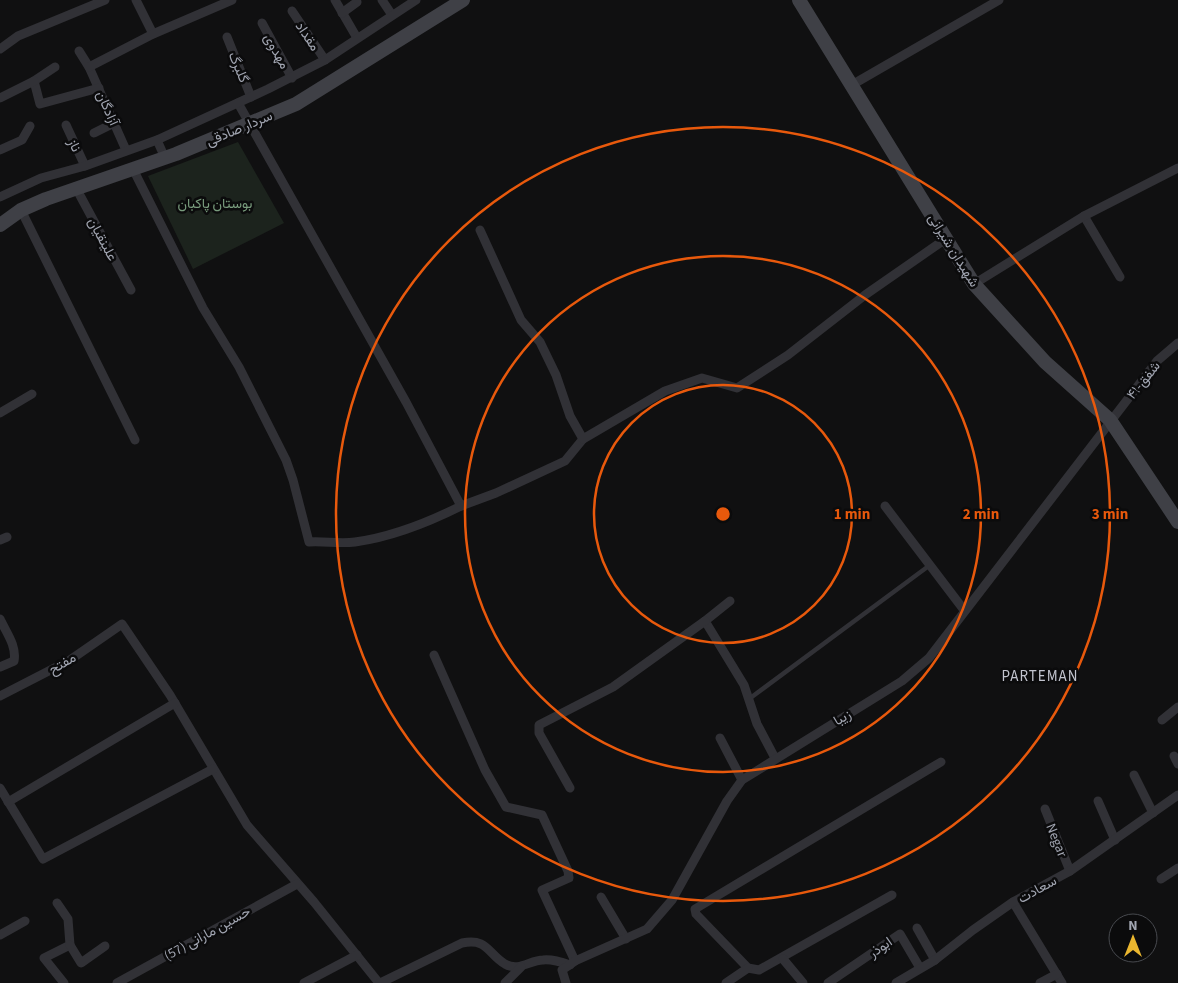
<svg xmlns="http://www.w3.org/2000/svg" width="1178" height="983" font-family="'Source Sans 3',Vazirmatn,sans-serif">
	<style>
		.green { fill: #1c231d }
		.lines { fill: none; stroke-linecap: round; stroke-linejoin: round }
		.lane { stroke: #313136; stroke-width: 4.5 }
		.street { stroke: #313136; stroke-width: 9 }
		.secondary { stroke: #3f4046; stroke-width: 14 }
		.ring { fill: none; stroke: #e8590c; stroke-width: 2.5 }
		.labels { text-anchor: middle; stroke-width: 5; stroke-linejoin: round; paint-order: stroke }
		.street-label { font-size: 14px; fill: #a1a5b1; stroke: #0b0b0c }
		.park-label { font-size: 14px; fill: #799c7d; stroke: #0b0b0c }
		.neighbourhood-label { font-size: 15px; letter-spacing: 1px; fill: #c2c4ce; stroke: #0b0b0c }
		.centre { fill: #e8590c; stroke: #0b0b0c; stroke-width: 2.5 }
		.ring-label { font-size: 15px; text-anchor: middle; font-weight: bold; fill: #e8590c; stroke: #0b0b0c; stroke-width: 5; stroke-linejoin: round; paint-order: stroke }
	</style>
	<rect width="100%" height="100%" fill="#101011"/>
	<!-- green -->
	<polygon class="green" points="238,142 284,223 193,269 148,176"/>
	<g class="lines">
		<!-- lane -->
		<polyline class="lane" points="749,699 930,565"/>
		<!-- street -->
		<g class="street">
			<polyline points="136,0 153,34"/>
			<polyline points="335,0 357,38"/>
			<polyline points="382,0 392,15"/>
			<polyline points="292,11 325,60"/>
			<polyline points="342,13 357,2"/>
			<polyline points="262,23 292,78"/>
			<polyline points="227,37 251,97"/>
			<polyline points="0,49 18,36 105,0"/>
			<polyline points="79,51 89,67 126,150"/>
			<polyline points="55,67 34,81 40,104 99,88"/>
			<polyline points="89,67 153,34 232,0"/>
			<polyline points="850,86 999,0"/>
			<polyline points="0,98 34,81"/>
			<polyline points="238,103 406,402 461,506 496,493 565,461 583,439"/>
			<polyline points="66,125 85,166"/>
			<polyline points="94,133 114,123"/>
			<polyline points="157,140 165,158"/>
			<polyline points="0,150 22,140 30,126"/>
			<path d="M133,169l70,139 36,59 47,93 7,20 16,62c15,-1 31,2 46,0 37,-5 72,-19 106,-36"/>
			<polyline points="76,188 131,290"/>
			<polyline points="0,197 41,178 85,166 157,140 268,89 325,60 416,0"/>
			<polyline points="21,210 135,440"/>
			<polyline points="1084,216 1120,277"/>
			<polyline points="480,230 521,320 540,342 556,375 570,416 583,439 665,391 702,378 737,388 788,355 865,295 947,238"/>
			<polyline points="974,284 1084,216 1178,168"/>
			<polyline points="0,413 32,394"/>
			<polyline points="885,506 964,610"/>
			<polyline points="0,540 7,537"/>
			<polyline points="730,601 705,621 744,685 757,724 775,758"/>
			<path d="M0,619c6,13 17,27 14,42l-14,6"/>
			<polyline points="434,655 485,770 506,807 542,815 568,871 569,878 542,890 575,961"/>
			<polyline points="0,696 70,660 122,624 170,695 247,825 314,902 379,983"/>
			<polyline points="1162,720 1178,707"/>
			<polyline points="720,738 742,780"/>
			<polyline points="1174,756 1178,764"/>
			<polyline points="1134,775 1153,813"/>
			<polyline points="0,788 43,859 213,769"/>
			<polyline points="570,788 539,733 539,725 613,687 705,621"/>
			<polyline points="1098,801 1115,840"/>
			<polyline points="8,802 175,703"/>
			<polyline points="1045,809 1070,871"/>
			<polyline points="1161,879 1178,868"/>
			<polyline points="892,895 759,970 748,968 696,914 695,909 941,762"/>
			<polyline points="601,897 626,939"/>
			<polyline points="1013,902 1062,983"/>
			<polyline points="57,903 68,919 70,945 44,958 64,983"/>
			<polyline points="917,928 935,960"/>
			<polyline points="0,935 25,921"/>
			<polyline points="70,945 81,963 105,946"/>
			<polyline points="783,959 803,983"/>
			<polyline points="117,983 297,884"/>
			<polyline points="304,983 357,955"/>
			<path d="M380,983l82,-40c26,-5 25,10 43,21 14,8 25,-4 38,-4 9,-1 18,2 27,5"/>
			<polyline points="505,983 521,967"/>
			<polyline points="566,983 562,970 575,961 647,929 672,900 727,801 742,780 902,681 929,658 1157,361 1178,343"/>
			<polyline points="726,983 748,968"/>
			<polyline points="828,983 900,934 920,968"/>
			<polyline points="896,983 935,960 973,930 1013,902 1070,871 1178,795"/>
			<polyline points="1040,983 1057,974"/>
		</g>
		<!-- secondary -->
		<g class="secondary">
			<polyline points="799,0 974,284 1045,362 1110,420 1178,522"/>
			<polyline points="0,225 21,210 46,199 176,154 296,104 463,0"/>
		</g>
	</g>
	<!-- distance rings -->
	<g class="ring">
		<circle cx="723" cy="514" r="129"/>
		<circle cx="723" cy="514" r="258"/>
		<circle cx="723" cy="514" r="387"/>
	</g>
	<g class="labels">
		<!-- street labels -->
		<g class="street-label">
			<text transform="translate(308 36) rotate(56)" y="5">مقداد</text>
			<text transform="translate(277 51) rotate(61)" y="5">مهدوی</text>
			<text transform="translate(239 67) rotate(67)" y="5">گلبرگ</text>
			<text transform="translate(108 108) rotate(66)" y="5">آزادگان</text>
			<text transform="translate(239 128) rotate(-23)" y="5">سردار صادقی</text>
			<text transform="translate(75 145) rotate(65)" y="5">ناز</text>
			<text transform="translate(103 239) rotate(62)" y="5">علینقیان</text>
			<text transform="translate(954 250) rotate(58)" y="5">شهیدان شیرانی</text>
			<text transform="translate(1143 380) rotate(-51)" y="5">شفق-۴۱</text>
			<text transform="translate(62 663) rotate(-30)" y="5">مفتح</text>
			<text transform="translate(842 717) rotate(-31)" y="5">زیبا</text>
			<text transform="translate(1057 840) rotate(68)" y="5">Negar</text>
			<text transform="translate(1037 889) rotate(-29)" y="5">سعادت</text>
			<text transform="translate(207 933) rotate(-29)" y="5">حسین مارانی (57)</text>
			<text transform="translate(880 947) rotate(-35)" y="5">ابوذر</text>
		</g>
		<!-- park labels -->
		<g class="park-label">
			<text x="215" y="208">بوستان پاکبان</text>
		</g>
		<!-- neighbourhood labels -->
		<g class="neighbourhood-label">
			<text x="1040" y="681">PARTEMAN</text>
		</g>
	</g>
	<circle cx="723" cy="514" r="8" class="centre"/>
	<g class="ring-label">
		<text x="852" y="519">1 min</text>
		<text x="981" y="519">2 min</text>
		<text x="1110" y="519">3 min</text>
	</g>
	<!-- north arrow -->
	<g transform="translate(1133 938)"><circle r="24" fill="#0b0b0c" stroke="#47494e"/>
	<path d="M0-4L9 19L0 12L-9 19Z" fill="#eab62f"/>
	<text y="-8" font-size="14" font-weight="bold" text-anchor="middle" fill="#a1a5b1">N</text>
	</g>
</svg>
